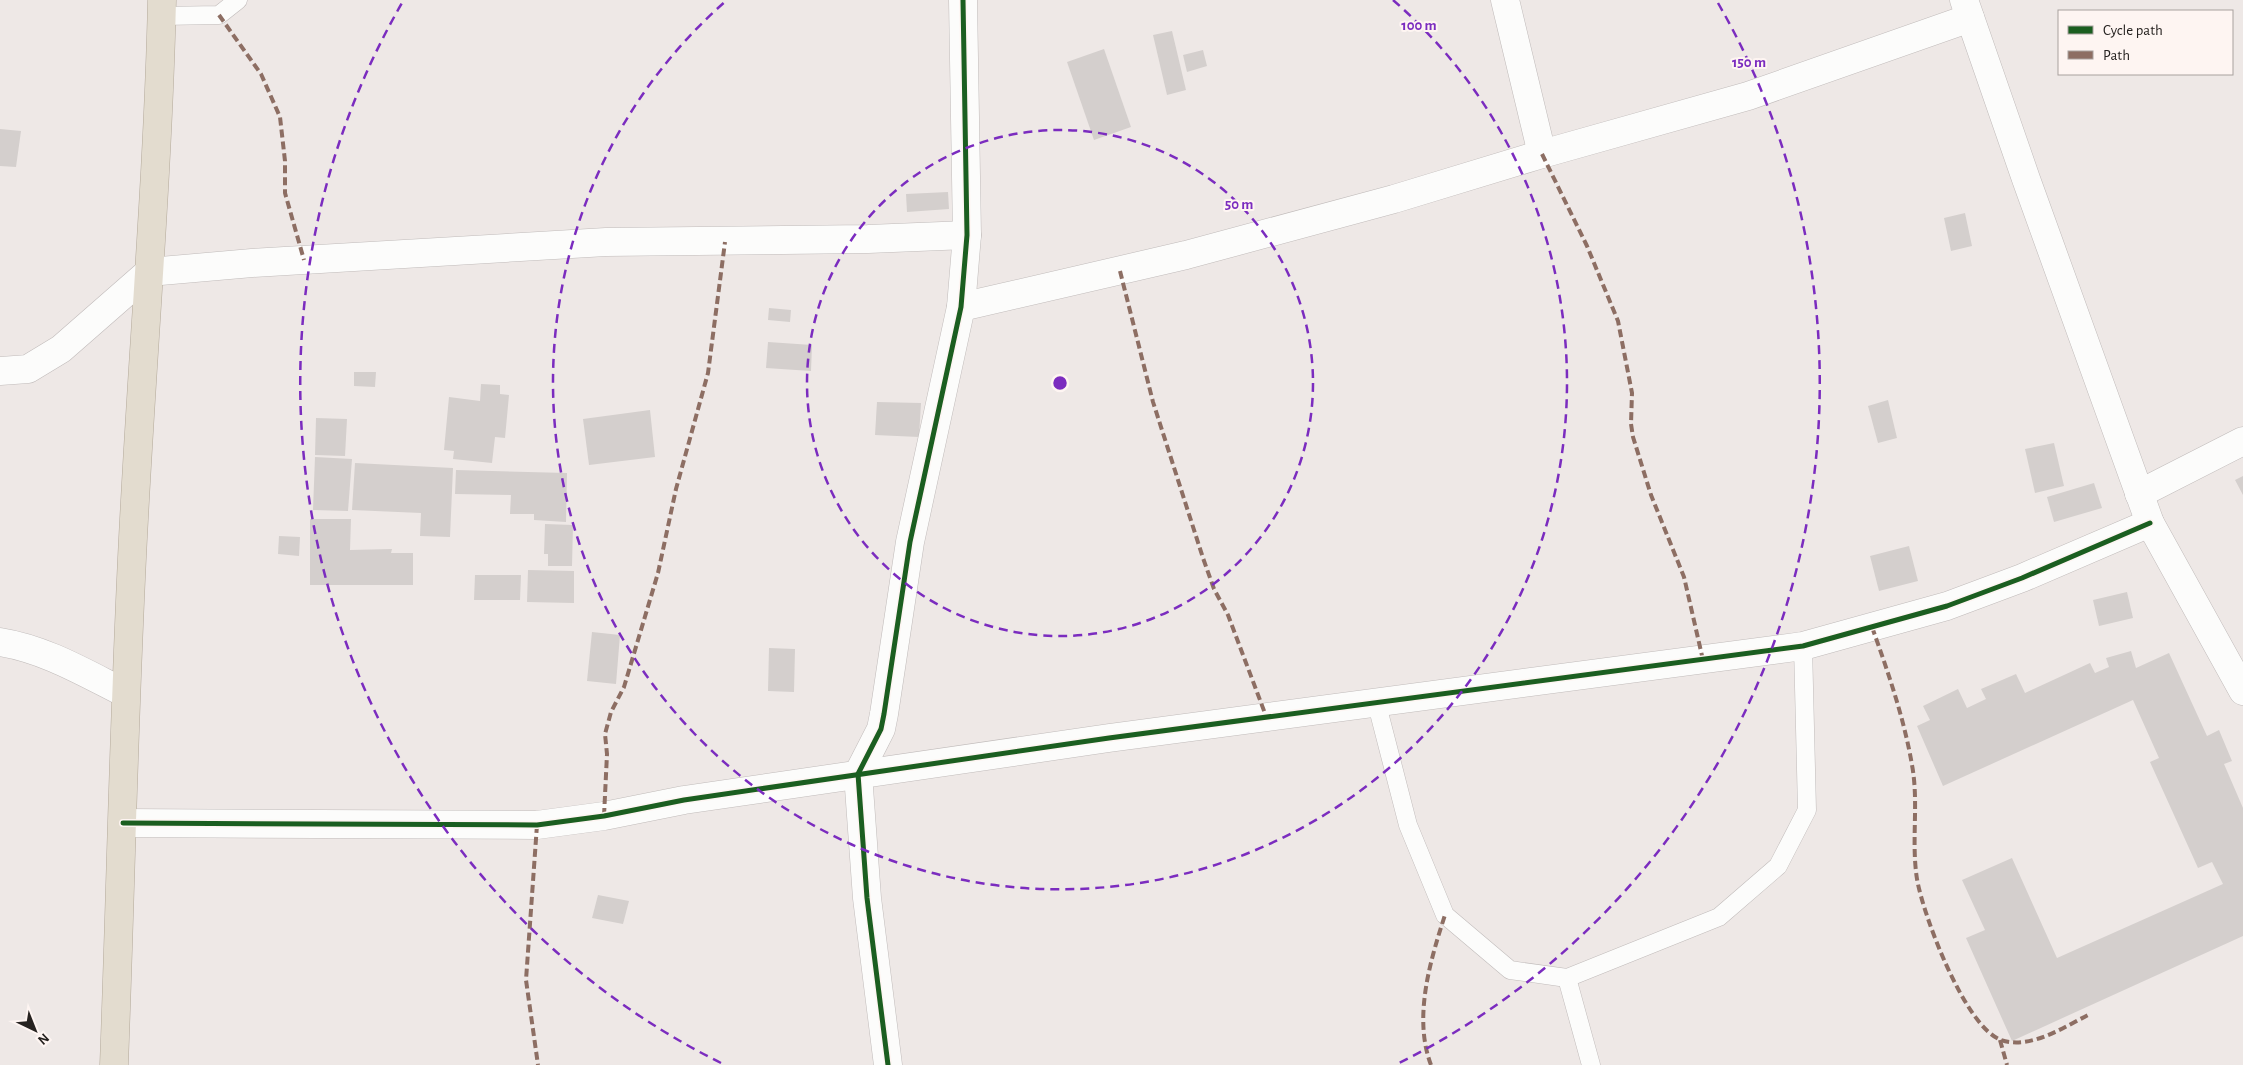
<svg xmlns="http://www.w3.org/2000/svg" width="2243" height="1065" font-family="'Alegreya Sans',sans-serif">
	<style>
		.building { fill: #d4cfcd }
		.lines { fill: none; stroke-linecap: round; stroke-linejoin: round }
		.lane-casing { stroke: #c0bbba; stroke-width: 19 }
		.street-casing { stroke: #c0bbba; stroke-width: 29 }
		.secondary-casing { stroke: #c0bbba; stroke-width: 29 }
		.highway-casing { stroke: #b3a99a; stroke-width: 29 }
		.lane { stroke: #fcfcfb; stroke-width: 18 }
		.street { stroke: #fcfcfb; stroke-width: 28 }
		.secondary { stroke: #fcfcfb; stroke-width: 28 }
		.highway { stroke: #e3dccf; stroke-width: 28 }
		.quiet { stroke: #8d6e63; stroke-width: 4; stroke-dasharray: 8 4; stroke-linecap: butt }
		.cycleway-casing { stroke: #fef5f2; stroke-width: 8 }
		.cycleway { stroke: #1b5e20; stroke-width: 5 }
		.ring { fill: none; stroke: #7b2cbf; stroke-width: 2.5; stroke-dasharray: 9 6 }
		.centre { fill: #7b2cbf; stroke: #fef5f2; stroke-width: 2.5 }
		.ring-label { font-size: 15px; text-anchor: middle; font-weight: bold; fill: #7b2cbf; stroke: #fef5f2; stroke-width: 4; stroke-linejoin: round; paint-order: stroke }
	</style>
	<rect width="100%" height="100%" fill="#eee8e6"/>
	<!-- building -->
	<g class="building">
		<polygon points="1172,31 1186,90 1167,95 1153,35"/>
		<polygon points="1104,49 1131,127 1094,140 1067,62"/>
		<polygon points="1203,50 1207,66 1187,72 1183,55"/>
		<polygon points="0,129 21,131 16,167 0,166"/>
		<polygon points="948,192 949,209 907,212 906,194"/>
		<polygon points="1965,213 1972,246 1951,251 1944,218"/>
		<polygon points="769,308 791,310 790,322 768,320"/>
		<polygon points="768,342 812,345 811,371 766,368"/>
		<polygon points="354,372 376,372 375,387 354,386"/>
		<polygon points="481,384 500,385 500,394 509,395 505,438 495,437 492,463 453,459 454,451 444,450 449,397 480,401"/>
		<polygon points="1888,400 1897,438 1878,443 1868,406"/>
		<polygon points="877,402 921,403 919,437 875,435"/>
		<polygon points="650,410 655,457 589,465 583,419"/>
		<polygon points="316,418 347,419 345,456 315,455"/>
		<polygon points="2054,443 2064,486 2035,493 2025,449"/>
		<polygon points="315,457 352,459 348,511 313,510"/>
		<polygon points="355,463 453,468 450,537 420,536 421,513 352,510"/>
		<polygon points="456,470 567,473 566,522 534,520 534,514 510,514 511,495 455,494"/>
		<polygon points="2243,476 2243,495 2235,480"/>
		<polygon points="2094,483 2102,508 2054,522 2047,497"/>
		<polygon points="310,519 351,519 350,550 392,549 391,553 413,553 413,585 310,585"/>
		<polygon points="545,524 573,525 572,566 548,566 548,554 544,554"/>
		<polygon points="279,536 300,537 299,556 278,554"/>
		<polygon points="1909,546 1918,581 1879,591 1870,556"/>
		<polygon points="528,570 574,571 574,603 527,602"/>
		<polygon points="475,575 521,575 520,600 474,600"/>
		<polygon points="2127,592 2133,618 2099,626 2093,600"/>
		<polygon points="592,632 620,635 616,684 587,681"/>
		<polygon points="769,648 795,649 794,692 768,691"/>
		<polygon points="2131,651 2136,668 2169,653 2207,736 2219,730 2232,761 2224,764 2243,808 2243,936 2012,1041 1966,938 1985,930 1962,880 2012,858 2057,958 2223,884 2212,862 2198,868 2150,762 2159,758 2133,700 1943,786 1917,726 1930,720 1923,706 1958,689 1967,708 1986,699 1981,689 2016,674 2025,693 2090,663 2095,673 2109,667 2106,658"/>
		<polygon points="598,895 629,901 623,924 592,918"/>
	</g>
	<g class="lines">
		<!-- lane casing -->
		<g class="lane-casing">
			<g id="lane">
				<polyline points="161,16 219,15 238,0"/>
				<polyline points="1376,701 1408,825 1445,915 1510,970 1567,978 1719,917 1778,866 1807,810 1803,646"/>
				<polyline points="1567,978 1591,1065"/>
			</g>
		</g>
		<!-- street casing -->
		<g class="street-casing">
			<g id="street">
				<polyline points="1505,0 1542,154"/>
				<polyline points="961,307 1186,255 1394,199 1542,154 1748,96 1970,18"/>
				<polyline points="0,371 28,369 61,349 149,272 252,263 606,242 868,239 967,235"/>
				<polyline points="2139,494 2243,441"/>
				<path d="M0,642c45,7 85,31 125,51"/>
				<polyline points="123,823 537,825 604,816 684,800 1109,738 1803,646 1947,606 2022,578 2150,523"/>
				<polyline points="888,1065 867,898 858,774 881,729 884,714 910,542 961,307 967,235 963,0"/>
			</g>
		</g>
		<!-- secondary casing -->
		<g class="secondary-casing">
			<polyline id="secondary" points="1964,0 2026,179 2150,523 2243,691"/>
		</g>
		<!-- highway casing -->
		<g class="highway-casing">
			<path id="highway" d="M114,1065c7,-182 10,-364 20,-546 9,-173 24,-346 28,-519"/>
		</g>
		<!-- lane -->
		<use href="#lane" class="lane"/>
		<!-- street -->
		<use href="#street" class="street"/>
		<!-- secondary -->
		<use href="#secondary" class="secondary"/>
		<!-- highway -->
		<use href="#highway" class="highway"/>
		<!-- quiet -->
		<g class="quiet">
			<polyline points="219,15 261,74 280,117 285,161 285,193 304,260"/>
			<polyline points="1542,154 1587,246 1618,321 1632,393 1631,424 1633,437 1651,495 1684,577 1703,660"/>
			<polyline points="1120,271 1153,402 1203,558 1214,589 1228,615 1266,716"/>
			<path d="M1872,627c16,45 32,91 40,138 7,38 -1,76 5,114 6,36 48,148 84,161 29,10 63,-13 89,-26"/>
			<polyline points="604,816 607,754 605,734 611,712 624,687 658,573 676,489 708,373 725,242"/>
			<polyline points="537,825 526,980 538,1065"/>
			<polyline points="2000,1040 2007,1065"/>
			<path d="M1431,1065c-18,-47 -1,-104 14,-150"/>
		</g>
		<!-- cycleway casing -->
		<g class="cycleway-casing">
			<g id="cycleway">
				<polyline points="123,823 537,825 604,816 684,800 1109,738 1803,646 1947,606 2022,578 2150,523"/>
				<polyline points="888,1065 867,898 858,774 881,729 884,714 910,542 961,307 967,235 963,0"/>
			</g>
		</g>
		<!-- cycleway -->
		<use href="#cycleway" class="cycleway"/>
	</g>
	<!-- distance rings -->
	<g class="ring">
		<circle cx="1060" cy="383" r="253"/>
		<path d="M1393 0A507 507 0 1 1 727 0"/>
		<path d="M721 1063A760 760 0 0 1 402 3M1718 3A760 760 0 0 1 1399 1063"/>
	</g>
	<circle cx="1060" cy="383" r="8" class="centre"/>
	<g class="ring-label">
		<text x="1419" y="30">100 m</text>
		<text x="1749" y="67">150 m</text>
		<text x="1239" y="209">50 m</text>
	</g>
	<!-- legend -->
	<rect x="2058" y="10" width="175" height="65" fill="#fef5f2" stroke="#a8a19e"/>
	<rect x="2068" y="26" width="25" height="8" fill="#1b5e20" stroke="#a8a19e"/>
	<text x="2103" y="35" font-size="15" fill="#262220">Cycle path</text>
	<rect x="2068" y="51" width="25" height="8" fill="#8d6e63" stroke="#a8a19e"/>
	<text x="2103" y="60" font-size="15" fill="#262220">Path</text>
	<!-- north arrow -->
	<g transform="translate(35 1030) rotate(137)" stroke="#fef5f2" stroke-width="4" paint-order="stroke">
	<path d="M0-4L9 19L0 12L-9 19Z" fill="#262220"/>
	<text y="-8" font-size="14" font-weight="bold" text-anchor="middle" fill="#262220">N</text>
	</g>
</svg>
